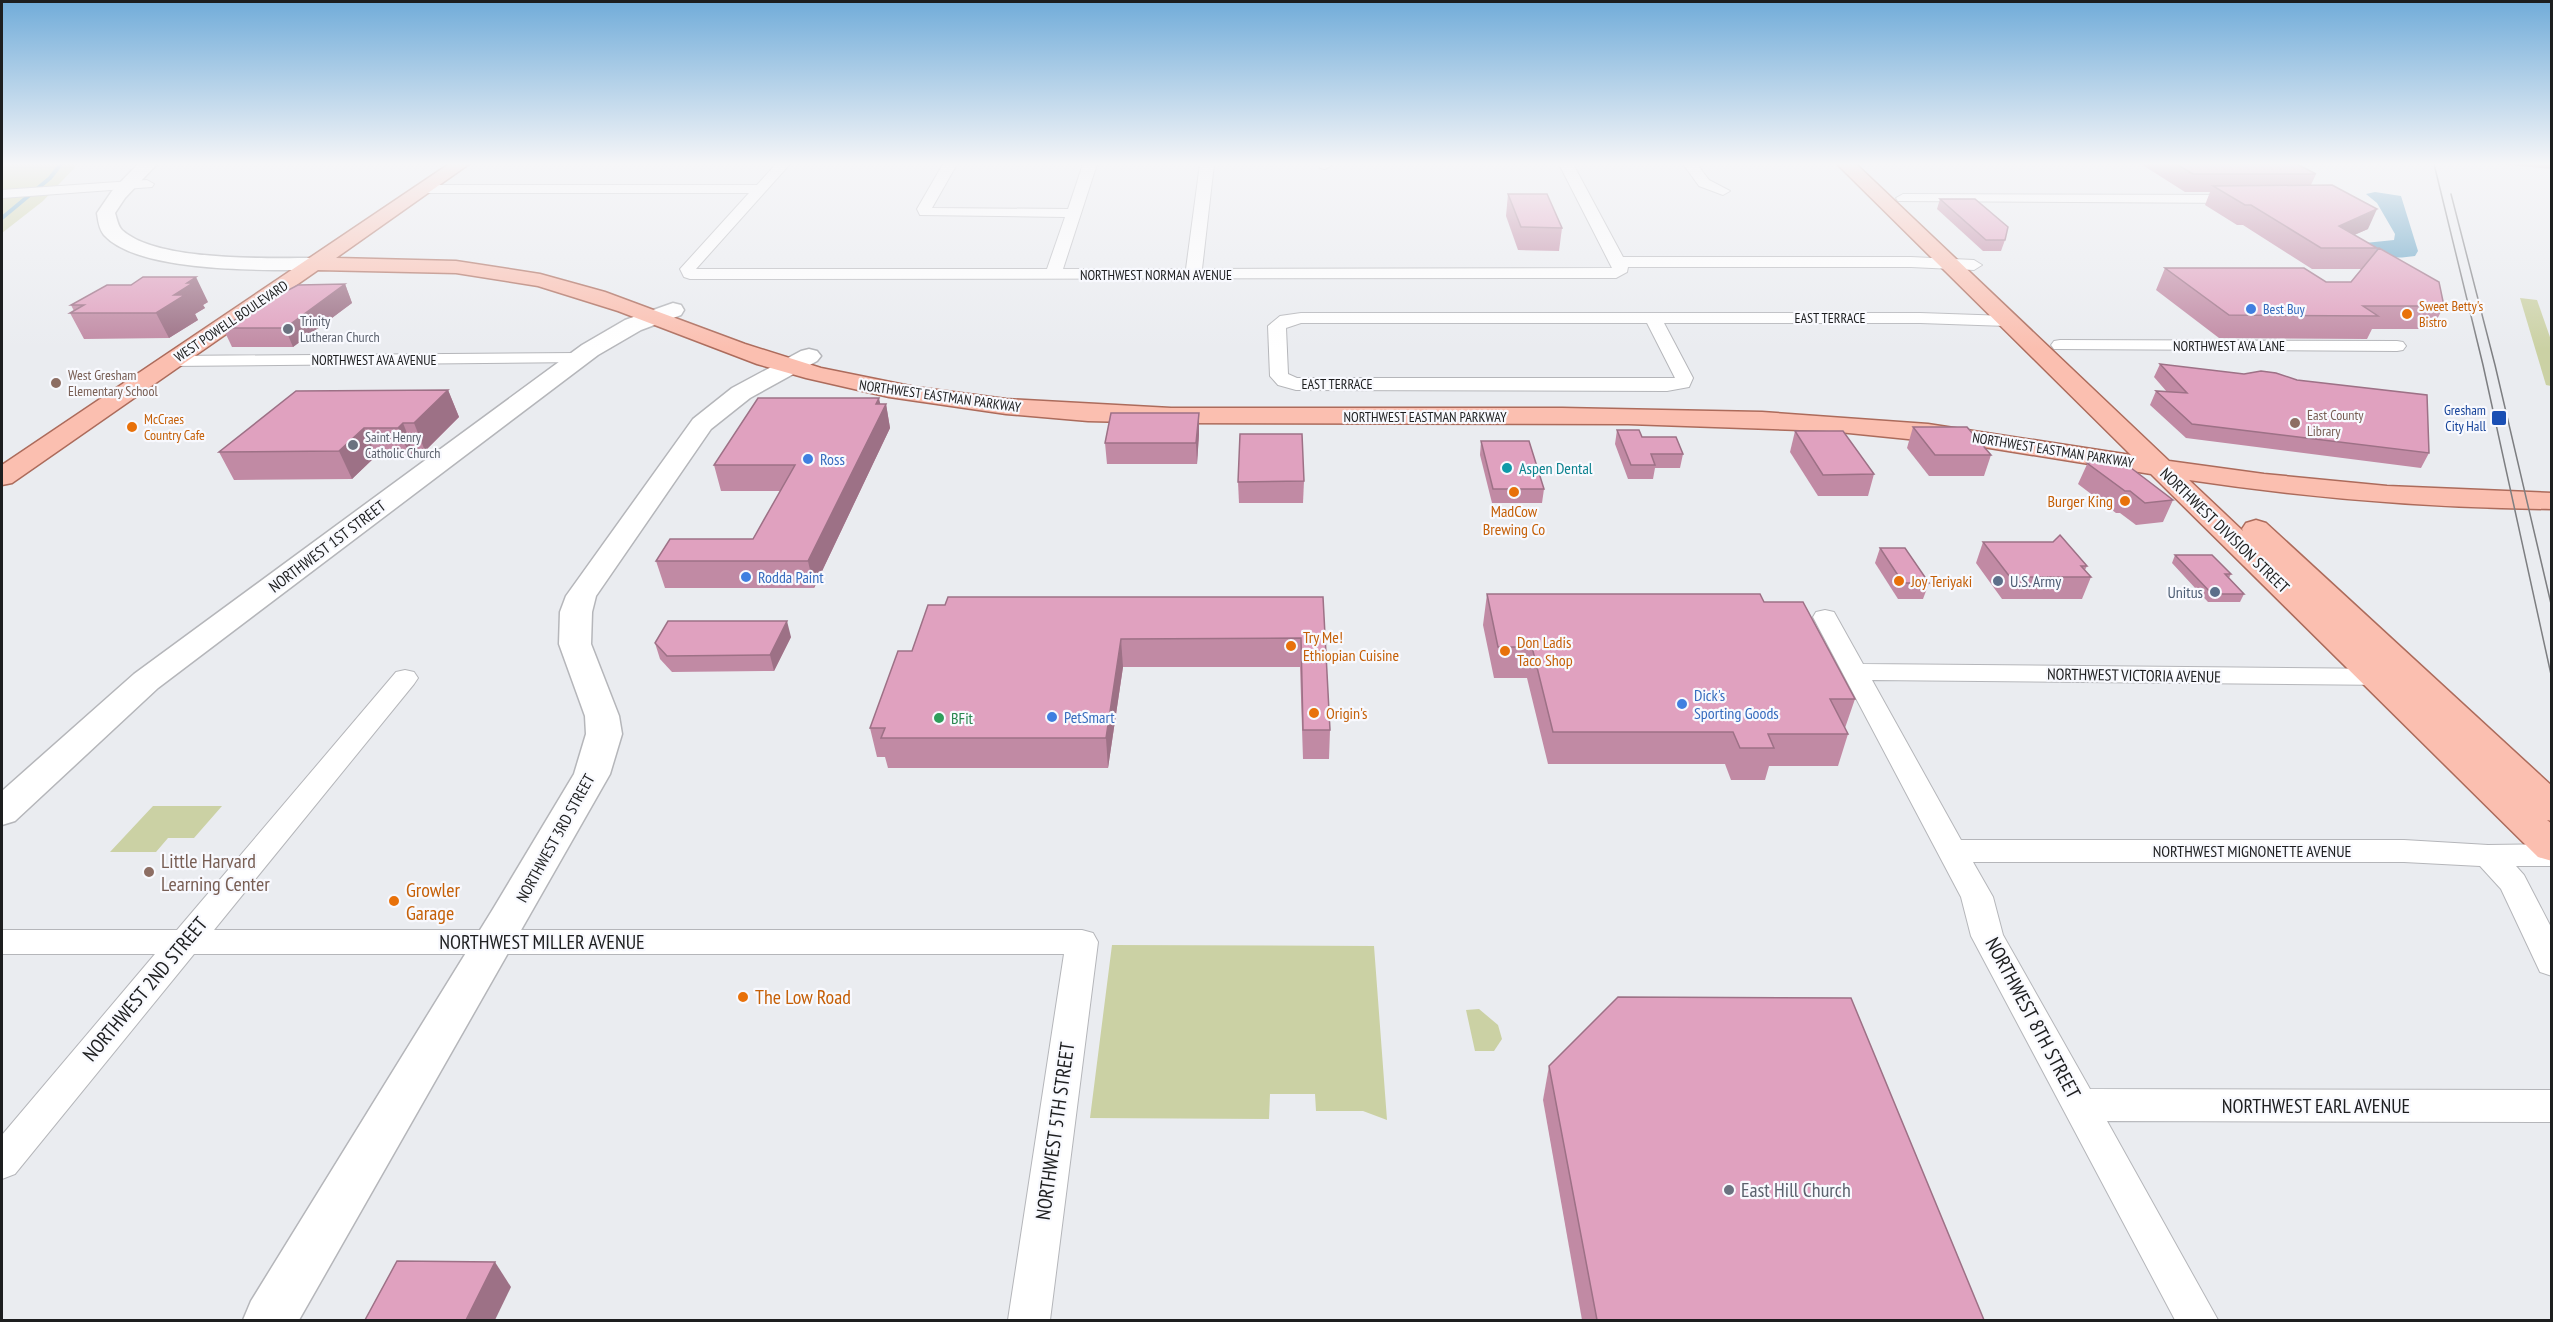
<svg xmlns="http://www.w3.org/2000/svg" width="2553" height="1322" font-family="'PT Sans Narrow',sans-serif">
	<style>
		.green { fill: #cbd1a4 }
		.water { fill: #5fa0c3 }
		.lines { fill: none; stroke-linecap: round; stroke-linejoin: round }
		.stream { stroke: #5fa0c3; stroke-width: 4 }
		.street-casing { stroke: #b5b6ba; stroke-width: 2 }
		.secondary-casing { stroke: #b5b6ba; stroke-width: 3 }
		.primary-casing { stroke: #ac6b5b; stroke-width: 3 }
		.street { fill: #fff; fill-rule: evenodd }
		.secondary { fill: #fff; fill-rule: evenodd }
		.primary { fill: #fbbfb0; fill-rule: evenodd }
		.tram { stroke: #7d7e81; stroke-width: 1.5 }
		.wall { fill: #c18aa4 }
		.shaded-wall { fill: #9d7186 }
		.building { fill: #e0a1bf; stroke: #9d7186; stroke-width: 1.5 }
		.shop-dot { fill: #3f7fe0; stroke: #f8f9fe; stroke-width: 2 }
		.food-dot { fill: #e8710a; stroke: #f8f9fe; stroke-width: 2 }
		.worship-dot { fill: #6b7280; stroke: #f8f9fe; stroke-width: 2 }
		.education-dot { fill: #8d6e63; stroke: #f8f9fe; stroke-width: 2 }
		.transit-dot { fill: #1a4fb4; stroke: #f8f9fe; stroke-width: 2 }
		.culture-dot { fill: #0f9aa8; stroke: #f8f9fe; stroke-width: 2 }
		.service-dot { fill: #5c6f8a; stroke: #f8f9fe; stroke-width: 2 }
		.leisure-dot { fill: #2e9e5b; stroke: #f8f9fe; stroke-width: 2 }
		.labels { text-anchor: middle; stroke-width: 4.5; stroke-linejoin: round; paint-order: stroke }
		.far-street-label { font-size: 14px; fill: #1d1e1f; stroke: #f8f9fe }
		.far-food-label { font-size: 14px; fill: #c56008; stroke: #f8f9fe; text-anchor: start }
		.far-shop-label { font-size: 14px; fill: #366cbe; stroke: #f8f9fe; text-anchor: start }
		.far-worship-label { font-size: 14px; fill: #5b616d; stroke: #f8f9fe; text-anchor: start }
		.far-education-label { font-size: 14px; fill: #785e54; stroke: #f8f9fe; text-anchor: start }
		.far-transit-label { font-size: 14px; fill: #164399; stroke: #f8f9fe; text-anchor: end }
		.shop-label { font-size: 16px; fill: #366cbe; stroke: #f8f9fe; text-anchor: start }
		.culture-label { font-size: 16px; fill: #0d838f; stroke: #f8f9fe; text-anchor: start }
		.food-label { font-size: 16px; fill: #c56008; stroke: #f8f9fe; text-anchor: start }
		.street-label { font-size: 16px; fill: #1d1e1f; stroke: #f8f9fe }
		.service-label { font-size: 16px; fill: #4e5e75; stroke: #f8f9fe; text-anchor: start }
		.leisure-label { font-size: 16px; fill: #27864d; stroke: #f8f9fe; text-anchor: start }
		.near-education-label { font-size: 20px; fill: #785e54; stroke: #f8f9fe; text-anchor: start }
		.near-food-label { font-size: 20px; fill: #c56008; stroke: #f8f9fe; text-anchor: start }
		.near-street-label { font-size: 20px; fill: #1d1e1f; stroke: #f8f9fe }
		.near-worship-label { font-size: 20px; fill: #5b616d; stroke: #f8f9fe; text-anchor: start }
	</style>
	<rect width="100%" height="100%" fill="#eaecf0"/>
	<!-- green -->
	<g class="green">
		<polygon points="2,164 78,164 43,201 2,233"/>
		<polygon points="2520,298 2537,300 2551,340 2551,386 2546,385"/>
		<polygon points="153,806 222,806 194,838 168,838 156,852 110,852"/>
		<polygon points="1112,945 1374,946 1387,1120 1363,1111 1316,1111 1315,1094 1270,1094 1269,1119 1090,1118"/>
		<polygon points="1479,1009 1498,1025 1502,1039 1494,1051 1475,1051 1466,1010"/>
	</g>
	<!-- water -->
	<path class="water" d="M2375,192l26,4 17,55 -3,5c-19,3 -38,3 -50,-13l29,-3 1,-6 -18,-31 -11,-9z"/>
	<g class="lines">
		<!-- stream -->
		<polyline class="stream" points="2,218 50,178 61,164"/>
		<!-- street casing -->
		<g class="street-casing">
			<g id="street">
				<polygon points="776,164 790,164 696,269 1047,269 1065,217 920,215 917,209 943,164 957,164 932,208 1068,209 1083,164 1097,164 1063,269 1186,269 1200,164 1214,164 1202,269 1612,268 1559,164 1573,164 1623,257 1911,257 1974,260 1982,265 1974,270 1911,267 1628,267 1627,272 1616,278 690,279 684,277 680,269 749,193 424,193 417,189 424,185 757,185"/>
				<polygon points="1318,164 1332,164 1332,165 1325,169 1320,168"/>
				<polygon points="1683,164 1697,164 1709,180 1730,191 1723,195 1699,186"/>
				<polygon points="147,180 154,184 152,187 2,198 2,190"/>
				<polygon points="1903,194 2241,195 2248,199 2241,203 1898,201 1896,198"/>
				<path d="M1301,313h619l87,3 6,1 3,4 -3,4 -6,1 -87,-3h-256l29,55 -4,9 -22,4 -371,-1 -18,-5 -8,-9 -2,-50 12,-10zM1301,323h346l28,55h-378l-9,-4 -2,-46z"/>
				<polygon points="2060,340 2397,341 2403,342 2406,346 2403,350 2397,351 2054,349 2051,345 2054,341"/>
				<polygon points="578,353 584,354 587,358 584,362 171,366 165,365 162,361 165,357 171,356"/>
				<polygon points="1825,610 1834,612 1863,664 2390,669 2399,671 2403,677 2399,683 2390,685 1872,680 1961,840 2404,840 2488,845 2552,844 2552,866 2516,866 2524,875 2552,929 2552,976 2540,972 2501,889 2480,866 2404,862 1973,862 1993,897 2003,935 2090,1089 2552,1090 2552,1122 2107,1121 2218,1320 2175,1320 1971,936 1961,897 1813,617 1816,612"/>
				<polygon points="405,670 414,672 418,678 414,684 214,930 1082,930 1093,933 1098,942 1050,1320 1008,1320 1064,954 194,954 15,1174 2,1179 2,1135 155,954 2,954 2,930 177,930 396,672"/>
			</g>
		</g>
		<!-- secondary casing -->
		<g class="secondary-casing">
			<g id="secondary">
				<path d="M138,164h19l-32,34 -10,15c2,6 3,13 7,17 35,32 146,28 192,28l7,2 3,4 -3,4 -7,2c-49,0 -176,3 -210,-35 -5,-6 -6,-15 -7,-22l15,-22z"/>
				<polygon points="673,303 681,305 684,310 681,315 641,330 598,355 158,688 15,821 2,825 2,791 134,674 582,345 625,320"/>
				<polygon points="809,349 817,351 821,356 817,361 750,398 711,429 596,596 592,612 591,644 619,716 622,734 610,774 299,1320 243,1320 251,1301 493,909 574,774 586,734 585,716 559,644 560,612 566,596 693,419 732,388 801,351"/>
			</g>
		</g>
		<!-- primary casing -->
		<g class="primary-casing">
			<path id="primary" d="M449,164h20l-133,94 120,3 84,13 65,18 140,52 76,24 94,19 91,12 165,9h391l200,4 166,12 203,31 -294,-291h19l313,297 95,13 123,12 165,7v16c-122,-1 -242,-11 -363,-29l54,51 -1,-2 4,-6 10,-3 10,3 286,263v35l-5,-1 5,4v37l-14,-4 -387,-383 -174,-28 -148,-15 -201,-7 -457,-1 -83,-2 -82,-7 -117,-17 -83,-19 -49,-14 -139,-53 -80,-25 -82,-13 -138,-3 -306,213 -10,2v-20z"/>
		</g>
		<!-- street -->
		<use href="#street" class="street"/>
		<!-- secondary -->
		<use href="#secondary" class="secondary"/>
		<!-- primary -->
		<use href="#primary" class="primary"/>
		<!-- tram -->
		<g class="tram">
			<polyline points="2434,164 2483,365 2552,679"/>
			<polyline points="2451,194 2495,365 2552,608"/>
		</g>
	</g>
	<!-- wall -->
	<g class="wall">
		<polygon points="2141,164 2297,164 2316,174 2311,185 2368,229 2354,235 2377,248 2375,253 2444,306 2432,329 2372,329 2367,339 2219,338 2156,290 2165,268 2326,282 2351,282 2362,269 2312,269 2243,225 2237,225 2205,205 2210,192 2185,192"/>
		<polygon points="2497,164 2552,164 2552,169"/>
		<polygon points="1508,194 1562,228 1559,251 1518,250 1506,216"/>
		<polygon points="1940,199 2005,240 2001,251 1983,251 1937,209"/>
		<polygon points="345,284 352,303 293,347 232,347 223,328 273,298"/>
		<polygon points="208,302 203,305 205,308 195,314 198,320 169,338 84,339 70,313 74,311 71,305"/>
		<polygon points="2160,364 2429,453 2421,468 2186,438 2150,405 2156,391 2167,392 2154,377"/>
		<polygon points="448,390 459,417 425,451 414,451 410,456 376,456 352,479 234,480 219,452"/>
		<polygon points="880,404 886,404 890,428 814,588 665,588 656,561 753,539 781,491 721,491 714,465"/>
		<polygon points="1199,413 1199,434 1197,464 1107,464 1105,443"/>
		<polygon points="1913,427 1991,455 1984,476 1929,476 1907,448"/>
		<polygon points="1617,430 1642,437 1683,454 1680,468 1655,468 1653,479 1628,479 1615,444"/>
		<polygon points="1795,431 1874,474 1868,496 1818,496 1790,452"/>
		<polygon points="1481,441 1544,489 1542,503 1492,503 1480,455"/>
		<polygon points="2089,460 2173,500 2163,522 2136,525 2120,513 2116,513 2078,484"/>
		<polygon points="1304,481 1303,503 1239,503 1238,482"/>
		<polygon points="1983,542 2087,566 2085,570 2091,577 2082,599 2002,599 1976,563"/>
		<polygon points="1880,548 1929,583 1923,599 1898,599 1875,563"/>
		<polygon points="2175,555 2231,574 2229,578 2244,594 2240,602 2208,602 2172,563"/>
		<polygon points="1487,594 1764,602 1855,699 1845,728 1848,734 1838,766 1769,766 1765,780 1731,780 1725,764 1548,764 1527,678 1494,678 1483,625"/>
		<polygon points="1323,597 1330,730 1329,759 1303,759 1300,667 1123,667 1108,768 888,768 885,757 877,757 870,728 912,651"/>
		<polygon points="791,637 774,671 672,672 660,659 655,643"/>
		<polygon points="1549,1066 1984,1320 1582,1320 1543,1100"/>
	</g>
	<!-- shaded-wall -->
	<g class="shaded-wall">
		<polygon points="2377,209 2368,229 2329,246 2339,226"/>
		<polygon points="196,277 208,302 203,305 205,308 195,314 198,320 169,338 156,313 187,283"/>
		<polygon points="345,284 352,303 293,347 285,328"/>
		<polygon points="448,390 459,417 425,451 414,423"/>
		<polygon points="879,398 882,412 886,404 890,428 814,588 808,561"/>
		<polygon points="1199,413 1199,434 1197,464 1196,443"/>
		<polygon points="403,423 414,451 410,456 398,428"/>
		<polygon points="364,428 376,456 352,479 339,451"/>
		<polygon points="787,621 791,637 774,671 770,655"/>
		<polygon points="1121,639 1123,667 1108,768 1106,738"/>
		<polygon points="495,1262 511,1287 495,1320 466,1320"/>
	</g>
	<!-- building -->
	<g class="building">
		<polygon points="2176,164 2297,164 2316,174 2193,174"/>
		<polygon points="2332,185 2377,209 2339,226 2377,248 2321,248 2251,205 2245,205 2213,186"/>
		<polygon points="1508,194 1547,194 1562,228 1521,227"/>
		<polygon points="1940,199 1975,199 2008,227 2005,240 1986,240"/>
		<polygon points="2379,248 2439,282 2444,306 2363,306 2378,316 2229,315 2165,268 2304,268 2326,282 2351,282"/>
		<polygon points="143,277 196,277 187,283 193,283 174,295 185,295 156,313 70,313 84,305 71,305 107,285 131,285"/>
		<polygon points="345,284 285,328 223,328 267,298 273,298 298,285"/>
		<polygon points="2160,364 2244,374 2261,371 2276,373 2297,380 2427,395 2429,453 2192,424 2156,391 2187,393"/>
		<polygon points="448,390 414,423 403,423 398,428 364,428 339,451 219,452 296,391"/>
		<polygon points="758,398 879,398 876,404 886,404 808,561 656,561 670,539 753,539 795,465 714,465"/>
		<polygon points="1111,413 1199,413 1196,443 1105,443"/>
		<polygon points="1913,427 1967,427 1991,455 1935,455"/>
		<polygon points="1617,430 1639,430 1642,437 1676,437 1683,454 1651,454 1655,465 1631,465"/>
		<polygon points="1795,431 1843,431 1874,474 1823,475"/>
		<polygon points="1240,434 1302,434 1304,481 1238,482"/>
		<polygon points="1481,441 1529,441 1544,489 1493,489"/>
		<polygon points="2118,458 2173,500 2145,503 2130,491 2125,491 2087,463 2091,462 2089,460"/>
		<polygon points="2060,535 2087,566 2081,566 2091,577 2010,577 1983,542 2053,542"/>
		<polygon points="1880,548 1905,548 1929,583 1903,583"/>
		<polygon points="2175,555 2212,555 2231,574 2225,574 2244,594 2212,594"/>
		<polygon points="1487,594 1760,594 1764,602 1803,602 1855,699 1830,699 1848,734 1768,734 1774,748 1740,748 1733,732 1553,732 1532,647 1498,647"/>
		<polygon points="948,597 1323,597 1330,730 1303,730 1301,638 1121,639 1106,738 881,738 885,728 870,728 898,651 912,651 928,605 945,605"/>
		<polygon points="668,621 787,621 770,655 667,656 655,643"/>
		<polygon points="1618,997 1851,998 1984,1320 1597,1320 1549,1066"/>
		<polygon points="397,1261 495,1262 466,1320 365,1320"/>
	</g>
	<!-- sky -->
	<linearGradient id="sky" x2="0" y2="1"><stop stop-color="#71acd9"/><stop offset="0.47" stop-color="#f6f6f8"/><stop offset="1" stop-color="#f6f6f8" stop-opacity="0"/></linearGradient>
	<rect width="2553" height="349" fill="url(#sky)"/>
	<!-- markers -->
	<g class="shop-dot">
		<circle cx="2251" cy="309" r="6"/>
		<circle cx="808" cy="459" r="6"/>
		<circle cx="746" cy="577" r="6"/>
		<circle cx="1682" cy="704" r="6"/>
		<circle cx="1052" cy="717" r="6"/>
	</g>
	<g class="food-dot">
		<circle cx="2407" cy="314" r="6"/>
		<circle cx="132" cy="427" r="6"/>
		<circle cx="1514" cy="492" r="6"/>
		<circle cx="2125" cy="501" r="6"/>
		<circle cx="1899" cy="581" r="6"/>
		<circle cx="1291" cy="646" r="6"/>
		<circle cx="1505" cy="651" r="6"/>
		<circle cx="1314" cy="713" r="6"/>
		<circle cx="394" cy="901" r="6"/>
		<circle cx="743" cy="997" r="6"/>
	</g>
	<g class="worship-dot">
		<circle cx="288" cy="329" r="6"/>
		<circle cx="353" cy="445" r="6"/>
		<circle cx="1729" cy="1190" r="6"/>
	</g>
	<g class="education-dot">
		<circle cx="56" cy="383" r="6"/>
		<circle cx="2295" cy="423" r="6"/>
		<circle cx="149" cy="872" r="6"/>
	</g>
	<rect class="transit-dot" x="2491" y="410" width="16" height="16" rx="3"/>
	<circle class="culture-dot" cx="1507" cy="468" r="6"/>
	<g class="service-dot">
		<circle cx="1998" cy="581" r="6"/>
		<circle cx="2215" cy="592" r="6"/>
	</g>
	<circle class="leisure-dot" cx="939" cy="718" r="6"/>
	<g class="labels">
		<!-- far-street labels -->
		<g class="far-street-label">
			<text x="1156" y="280">NORTHWEST NORMAN AVENUE</text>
			<text x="1830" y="323">EAST TERRACE</text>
			<text transform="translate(231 321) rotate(-34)" y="5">WEST POWELL BOULEVARD</text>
			<text x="2229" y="351">NORTHWEST AVA LANE</text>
			<text x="374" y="365">NORTHWEST AVA AVENUE</text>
			<text x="1337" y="389">EAST TERRACE</text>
			<text transform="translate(940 396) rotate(8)" y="5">NORTHWEST EASTMAN PARKWAY</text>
			<text x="1425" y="422">NORTHWEST EASTMAN PARKWAY</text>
			<text transform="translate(2053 450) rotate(9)" y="5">NORTHWEST EASTMAN PARKWAY</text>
		</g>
		<!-- far-food labels -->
		<g class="far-food-label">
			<text x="2419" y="311">Sweet Betty's<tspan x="2419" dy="16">Bistro</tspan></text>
			<text x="144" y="424">McCraes<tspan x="144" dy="16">Country Cafe</tspan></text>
		</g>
		<!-- far-shop labels -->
		<g class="far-shop-label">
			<text x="2263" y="314">Best Buy</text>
		</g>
		<!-- far-worship labels -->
		<g class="far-worship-label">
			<text x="300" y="326">Trinity<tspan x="300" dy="16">Lutheran Church</tspan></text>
			<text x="365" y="442">Saint Henry<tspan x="365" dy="16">Catholic Church</tspan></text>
		</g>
		<!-- far-education labels -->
		<g class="far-education-label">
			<text x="68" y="380">West Gresham<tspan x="68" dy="16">Elementary School</tspan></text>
			<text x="2307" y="420">East County<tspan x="2307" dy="16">Library</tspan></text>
		</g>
		<!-- far-transit labels -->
		<g class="far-transit-label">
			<text x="2486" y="415">Gresham<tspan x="2486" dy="16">City Hall</tspan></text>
		</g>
		<!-- shop labels -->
		<g class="shop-label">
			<text x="820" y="465">Ross</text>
			<text x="758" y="583">Rodda Paint</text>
			<text x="1694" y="701">Dick's<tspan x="1694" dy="18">Sporting Goods</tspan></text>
			<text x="1064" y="723">PetSmart</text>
		</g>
		<!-- culture labels -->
		<g class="culture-label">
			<text x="1519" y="474">Aspen Dental</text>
		</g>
		<!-- food labels -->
		<g class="food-label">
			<text x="2113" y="507" text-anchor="end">Burger King</text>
			<text x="1514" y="517" text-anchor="middle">MadCow<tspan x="1514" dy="18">Brewing Co</tspan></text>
			<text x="1911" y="587">Joy Teriyaki</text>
			<text x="1303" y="643">Try Me!<tspan x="1303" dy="18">Ethiopian Cuisine</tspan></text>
			<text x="1517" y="648">Don Ladis<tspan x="1517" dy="18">Taco Shop</tspan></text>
			<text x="1326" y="719">Origin's</text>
		</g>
		<!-- street labels -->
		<g class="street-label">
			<text transform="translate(2225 530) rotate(44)" y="6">NORTHWEST DIVISION STREET</text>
			<text transform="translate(327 546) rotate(-37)" y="6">NORTHWEST 1ST STREET</text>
			<text transform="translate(2134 675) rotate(1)" y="6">NORTHWEST VICTORIA AVENUE</text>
			<text transform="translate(555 838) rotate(-61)" y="6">NORTHWEST 3RD STREET</text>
			<text x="2252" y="857">NORTHWEST MIGNONETTE AVENUE</text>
		</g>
		<!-- service labels -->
		<g class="service-label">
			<text x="2010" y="587">U.S. Army</text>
			<text x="2203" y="598" text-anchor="end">Unitus</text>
		</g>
		<!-- leisure labels -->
		<g class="leisure-label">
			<text x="951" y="724">BFit</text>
		</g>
		<!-- near-education labels -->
		<g class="near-education-label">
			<text x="161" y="868">Little Harvard<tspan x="161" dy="23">Learning Center</tspan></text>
		</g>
		<!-- near-food labels -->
		<g class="near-food-label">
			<text x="406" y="897">Growler<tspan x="406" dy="23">Garage</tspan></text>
			<text x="755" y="1004">The Low Road</text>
		</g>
		<!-- near-street labels -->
		<g class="near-street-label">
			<text x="542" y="949">NORTHWEST MILLER AVENUE</text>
			<text transform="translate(145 989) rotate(-50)" y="7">NORTHWEST 2ND STREET</text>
			<text transform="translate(2033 1018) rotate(62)" y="7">NORTHWEST 8TH STREET</text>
			<text x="2316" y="1113">NORTHWEST EARL AVENUE</text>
			<text transform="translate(1055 1131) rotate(-82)" y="7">NORTHWEST 5TH STREET</text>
		</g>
		<!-- near-worship labels -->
		<g class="near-worship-label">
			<text x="1741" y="1197">East Hill Church</text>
		</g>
	</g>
	<!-- border -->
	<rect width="2553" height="1322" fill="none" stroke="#1d1e1f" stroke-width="6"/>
</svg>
